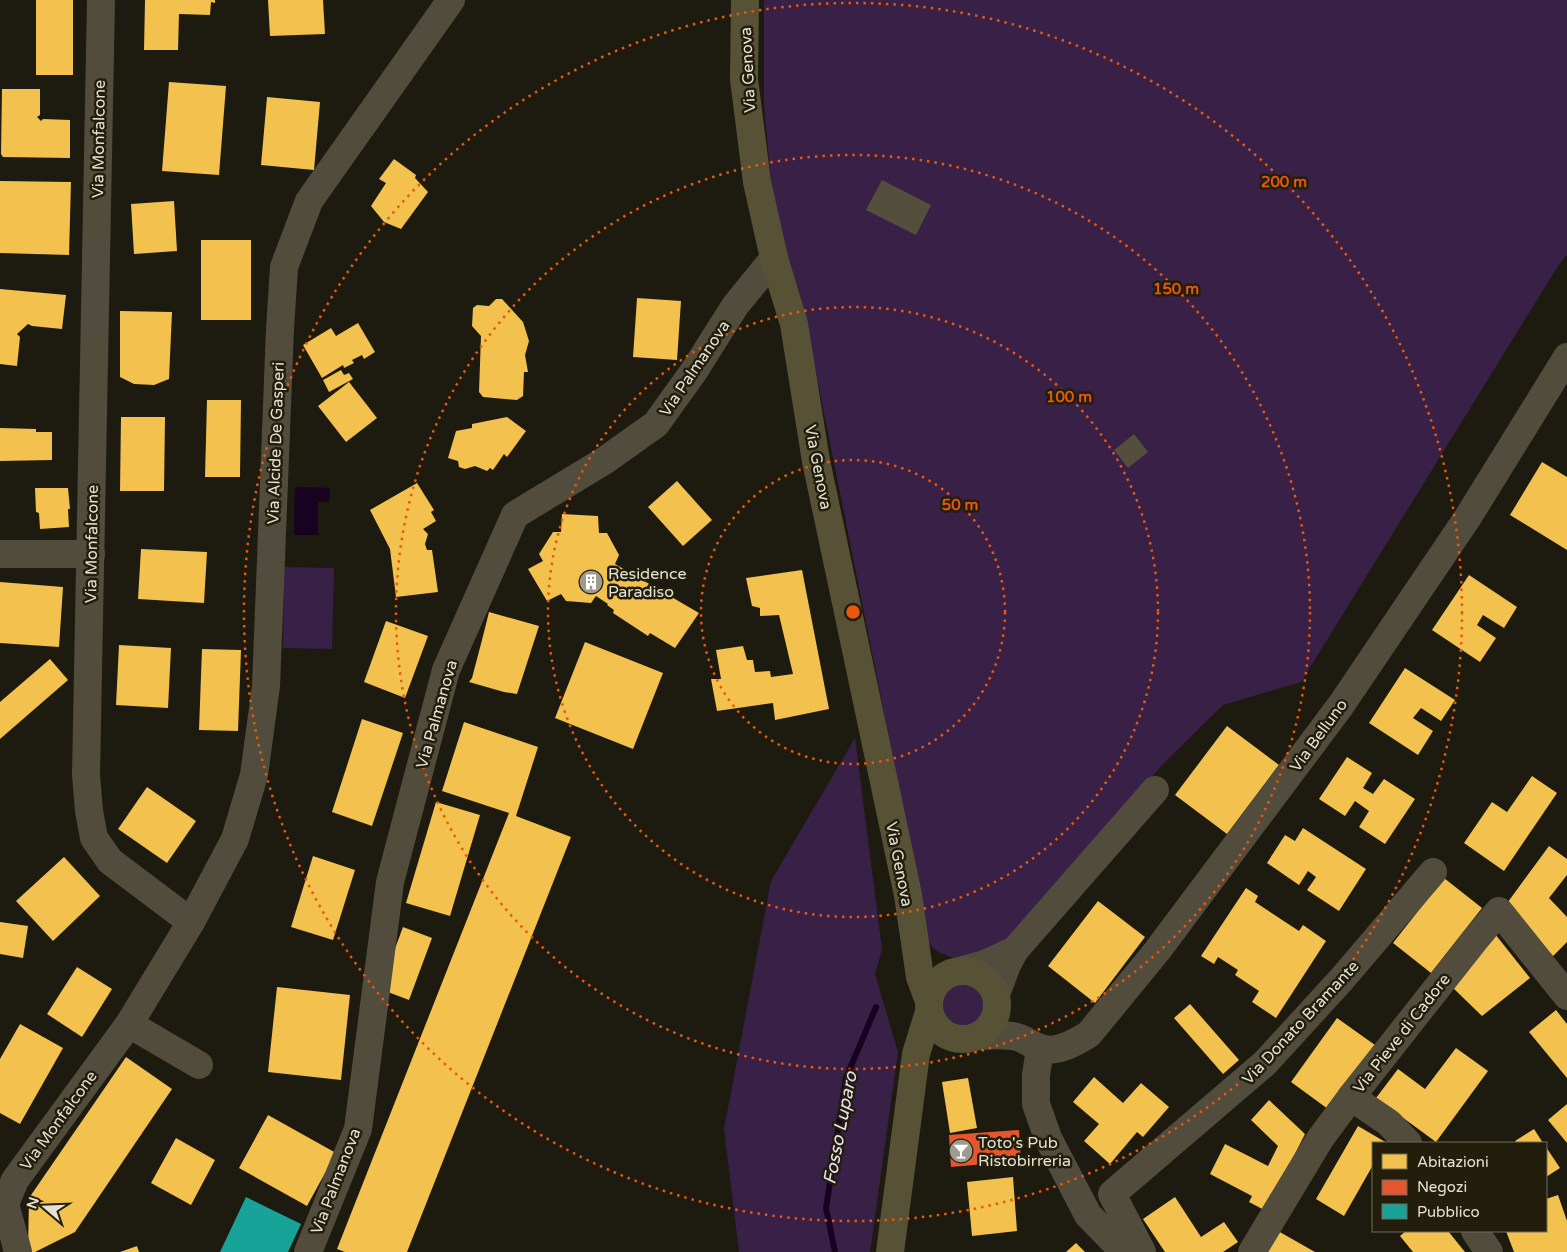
<svg xmlns="http://www.w3.org/2000/svg" width="1567" height="1252" font-family="'Varela Round',sans-serif">
	<style>
		.green { fill: #382047 }
		.water { fill: #170222 }
		.homes { fill: #f2c14e }
		.shops { fill: #e4572e }
		.public { fill: #17a398 }
		.lines { fill: none; stroke-linecap: round; stroke-linejoin: round }
		.stream { stroke: #170222; stroke-width: 6 }
		.building { fill: #544f3c }
		.minor { stroke: #514c3c; stroke-width: 28 }
		.major { stroke: #575136; stroke-width: 28 }
		.ring { fill: none; stroke: #e8590c; stroke-width: 2.5; stroke-dasharray: 2.5 5 }
		.labels { text-anchor: middle; stroke-width: 5; stroke-linejoin: round; paint-order: stroke }
		.street-label { font-size: 16px; fill: #e4e1d5; stroke: #221e0b }
		.poi-label { font-size: 16px; fill: #e4e1d5; stroke: #221e0b; text-anchor: start }
		.water-label { font-size: 18px; font-style: italic; fill: #e9e0f2; stroke: #221e0b }
		.centre { fill: #e8590c; stroke: #221e0b; stroke-width: 2.5 }
		.ring-label { font-size: 15px; text-anchor: middle; font-weight: bold; fill: #e8590c; stroke: #221e0b; stroke-width: 5; stroke-linejoin: round; paint-order: stroke }
	</style>
	<rect width="100%" height="100%" fill="#1d1a10"/>
	<!-- green -->
	<g class="green">
		<polygon points="764,0 1567,0 1567,255 1558,266 1301,682 1223,705 1165,762 1042,898 1000,948 956,959 938,952 931,946 921,930 881,697 801,298 774,214 764,106"/>
		<polygon points="284,567 334,568 332,649 283,648"/>
		<polygon points="855,738 882,949 875,974 898,1052 870,1252 739,1252 724,1129 771,881"/>
		<circle cx="963" cy="1005" r="24"/>
	</g>
	<!-- water -->
	<polygon class="water" points="295,487 330,488 329,502 318,502 318,535 294,535"/>
	<!-- homes -->
	<g class="homes">
		<rect x="36" y="0" width="37" height="75"/>
		<polygon points="145,0 215,0 215,3 211,2 210,15 179,14 178,50 144,50"/>
		<polygon points="268,0 323,0 325,34 270,36"/>
		<polygon points="169,82 226,86 219,175 162,171"/>
		<polygon points="2,89 40,89 40,115 37,117 41,121 43,119 70,120 70,158 3,157 1,154"/>
		<polygon points="267,97 320,102 314,170 261,165"/>
		<polygon points="394,159 416,175 415,178 428,192 401,229 384,222 371,206 386,183 379,179"/>
		<polygon points="0,181 71,182 69,255 0,253"/>
		<polygon points="174,201 177,251 134,254 131,204"/>
		<rect x="201" y="240" width="50" height="80"/>
		<polygon points="0,289 66,295 62,329 32,326 28,324 17,334 20,337 17,366 0,364"/>
		<polygon points="637,298 681,301 677,360 633,357"/>
		<polygon points="496,299 502,299 523,322 529,341 525,355 528,372 524,372 523,396 517,400 483,397 479,392 481,336 472,326 473,308 477,305 489,306"/>
		<polygon points="120,311 172,312 169,379 154,385 134,384 120,377"/>
		<polygon points="358,323 375,352 364,359 362,355 352,360 354,363 344,368 343,365 322,378 303,345 331,328 336,336"/>
		<polygon points="341,370 344,375 349,373 353,379 329,392 323,380"/>
		<polygon points="349,382 377,418 346,442 318,406"/>
		<polygon points="207,400 241,400 240,477 205,477"/>
		<polygon points="121,417 165,417 164,491 120,491"/>
		<polygon points="507,417 526,431 507,457 504,454 493,470 490,468 487,471 475,466 465,469 459,467 458,461 448,458 456,431 472,428 472,424"/>
		<polygon points="0,428 36,429 36,432 52,432 52,460 0,461"/>
		<polygon points="1542,462 1567,477 1567,550 1510,515"/>
		<polygon points="677,481 712,520 683,546 648,507"/>
		<polygon points="417,483 434,510 431,512 436,521 423,529 428,534 425,544 427,550 432,550 438,592 396,597 390,549 370,510"/>
		<polygon points="35,488 68,488 70,509 68,509 69,527 40,529 39,513 36,512"/>
		<polygon points="562,514 598,516 599,533 607,533 619,555 615,564 699,613 675,648 650,633 648,636 613,613 614,610 607,605 608,604 596,596 591,603 566,601 561,594 547,601 528,569 543,561 539,554 553,532 561,532"/>
		<polygon points="141,549 207,552 204,603 138,599"/>
		<polygon points="802,570 829,709 775,720 773,703 717,711 711,679 721,679 716,650 743,646 747,660 753,660 755,672 770,671 771,677 793,674 779,615 760,616 760,608 752,606 746,578"/>
		<polygon points="1469,575 1517,607 1504,628 1483,615 1477,625 1496,638 1480,662 1432,630"/>
		<polygon points="0,582 63,587 59,647 0,643"/>
		<polygon points="489,612 539,626 517,694 504,692 469,682 472,678 482,640"/>
		<polygon points="386,621 428,636 405,698 364,682"/>
		<polygon points="585,642 663,673 633,749 555,718"/>
		<polygon points="119,645 171,648 168,708 116,705"/>
		<polygon points="202,649 241,650 238,731 199,730"/>
		<polygon points="50,659 68,680 0,739 0,702"/>
		<polygon points="1405,668 1455,700 1441,721 1421,708 1413,718 1433,731 1418,755 1369,723"/>
		<polygon points="362,719 403,733 372,826 332,812"/>
		<polygon points="464,722 538,747 516,816 571,837 407,1252 345,1252 337,1249 509,813 442,791"/>
		<polygon points="1227,726 1279,765 1227,834 1175,795"/>
		<polygon points="1347,757 1372,773 1363,788 1373,794 1384,779 1415,799 1385,844 1359,827 1369,811 1355,801 1345,816 1319,799"/>
		<polygon points="1532,776 1557,793 1504,871 1464,843 1492,802 1507,812"/>
		<polygon points="147,787 196,821 167,863 118,829"/>
		<polygon points="436,802 480,815 450,916 406,903"/>
		<polygon points="1303,828 1366,869 1339,911 1307,890 1316,877 1308,871 1299,885 1267,863 1285,835 1295,841"/>
		<polygon points="1549,846 1567,859 1567,875 1549,898 1567,917 1567,942 1553,956 1505,906"/>
		<polygon points="313,856 355,870 333,940 291,927"/>
		<polygon points="64,857 100,896 53,941 16,901"/>
		<polygon points="1444,878 1482,908 1431,973 1393,943"/>
		<polygon points="1246,888 1258,896 1255,902 1299,931 1303,925 1326,941 1276,1018 1252,1002 1259,991 1235,975 1238,970 1218,957 1214,964 1201,956"/>
		<polygon points="1098,901 1145,937 1095,1003 1048,966"/>
		<polygon points="0,922 28,926 23,958 0,954"/>
		<polygon points="403,927 432,938 409,1000 380,989"/>
		<polygon points="1495,934 1530,978 1482,1016 1451,986"/>
		<polygon points="77,967 112,989 82,1037 47,1014"/>
		<polygon points="277,987 350,995 341,1080 268,1072"/>
		<polygon points="1190,1004 1239,1060 1223,1074 1174,1018"/>
		<polygon points="1556,1010 1567,1024 1567,1078 1529,1032"/>
		<polygon points="1337,1018 1375,1045 1328,1109 1291,1082"/>
		<polygon points="20,1024 63,1048 20,1124 0,1113 0,1059"/>
		<polygon points="1456,1048 1488,1071 1436,1142 1376,1098 1398,1069 1425,1089"/>
		<polygon points="126,1057 172,1089 75,1232 35,1252 28,1252 29,1198"/>
		<polygon points="1094,1077 1123,1103 1141,1083 1169,1107 1143,1137 1137,1132 1110,1164 1084,1141 1099,1124 1073,1102"/>
		<polygon points="968,1078 977,1128 950,1133 942,1082"/>
		<polygon points="1269,1100 1305,1134 1266,1211 1249,1202 1252,1196 1210,1174 1225,1144 1268,1166 1278,1146 1251,1120"/>
		<polygon points="1567,1104 1567,1143 1548,1120"/>
		<polygon points="268,1115 336,1153 307,1206 239,1168"/>
		<polygon points="1358,1126 1387,1143 1373,1143 1373,1165 1344,1216 1316,1199"/>
		<polygon points="1534,1129 1543,1143 1516,1143 1515,1141"/>
		<polygon points="176,1138 215,1160 191,1205 151,1183"/>
		<polygon points="1546,1147 1560,1168 1546,1177"/>
		<polygon points="1013,1177 1017,1231 972,1236 967,1182"/>
		<polygon points="1558,1195 1567,1221 1567,1252 1514,1252 1506,1231 1546,1231 1546,1199"/>
		<polygon points="1175,1197 1201,1237 1224,1222 1238,1242 1223,1252 1165,1252 1143,1219"/>
		<polygon points="1278,1231 1315,1252 1266,1252"/>
		<polygon points="1406,1231 1448,1231 1465,1252 1413,1252 1400,1236"/>
		<polygon points="1076,1243 1085,1252 1066,1252"/>
		<polygon points="137,1246 139,1252 120,1252"/>
	</g>
	<!-- shops -->
	<polygon class="shops" points="1019,1130 1021,1161 951,1167 949,1135"/>
	<!-- public -->
	<polygon class="public" points="246,1197 301,1224 288,1252 220,1252"/>
	<g class="lines">
		<!-- stream -->
		<polyline class="stream" points="835,1252 826,1208 846,1078 876,1007"/>
	</g>
	<!-- building -->
	<g class="building">
		<polygon points="882,180 931,205 916,235 866,210"/>
		<polygon points="1134,434 1148,452 1128,468 1114,450"/>
	</g>
	<g class="lines">
		<!-- minor -->
		<g class="minor">
			<polyline points="0,554 91,554"/>
			<polyline points="191,922 235,839 254,775 266,686 280,329 284,267 309,201 451,0"/>
			<polyline points="963,970 985,964 1015,950"/>
			<polyline points="996,994 1007,965 1015,950 1155,790"/>
			<polyline points="129,1024 199,1065"/>
			<path d="M977,1036c14,0 30,-3 43,2 6,2 12,7 18,9 16,8 37,-4 51,-13l68,-83 184,-246 127,-188 99,-160"/>
			<polyline points="1040,1049 1036,1075 1036,1104 1048,1138 1088,1215 1124,1252"/>
			<polyline points="1351,1097 1389,1123 1408,1143"/>
			<polyline points="1475,1231 1489,1252"/>
			<polyline points="18,1252 5,1204 15,1180 129,1024 191,922 110,861 94,838 89,811 86,775 101,0"/>
			<polyline points="308,1252 358,1129 390,882 446,670 515,515 604,461 656,424 694,371 735,306 774,258"/>
			<polyline points="1142,1252 1112,1194 1265,1063 1341,980 1433,872"/>
			<polyline points="1252,1252 1320,1139 1351,1097 1474,941 1499,911 1567,996"/>
		</g>
		<!-- major -->
		<g class="major">
			<polyline points="745,0 744,79 757,182 774,258 794,324 816,461 908,895 920,977 929,1001"/>
			<circle cx="963" cy="1005" r="34"/>
			<polyline points="890,1252 916,1054 929,1012"/>
		</g>
	</g>
	<!-- distance rings -->
	<g class="ring">
		<circle cx="853" cy="612" r="152"/>
		<circle cx="853" cy="612" r="305"/>
		<circle cx="853" cy="612" r="457"/>
		<circle cx="853" cy="612" r="609"/>
	</g>
	<!-- icons -->
	<defs>
		<g id="building-disc" transform="scale(1.25)"><circle r="9.5" fill="#9e9b90" stroke="#221e0b"/><path d="M-4-6H4V6H1V3H-1V6H-4ZM-2.5-4.3h1.7v1.8h-1.7ZM.8-4.3h1.7v1.8H.8ZM-2.5-1h1.7V.8h-1.7ZM.8-1h1.7V.8H.8Z" fill="#fff"/></g>
		<g id="bar-disc" transform="scale(1.25)"><circle r="9.5" fill="#9e9b90" stroke="#221e0b"/><path d="M-6-5H6L.8 .8V4.5H3.5V6h-7V4.5H-.8V.8Z" fill="#fff"/></g>
	</defs>
	<g fill-rule="evenodd">
		<use href="#building-disc" x="591" y="582"/>
		<use href="#bar-disc" x="961" y="1151"/>
	</g>
	<g class="labels">
		<!-- street labels -->
		<g class="street-label">
			<text transform="translate(747 70) rotate(-93)" y="6">Via Genova</text>
			<text transform="translate(98 139) rotate(-89)" y="6">Via Monfalcone</text>
			<text transform="translate(694 368) rotate(-56)" y="6">Via Palmanova</text>
			<text transform="translate(275 443) rotate(-88)" y="6">Via Alcide De Gasperi</text>
			<text transform="translate(819 467) rotate(79)" y="6">Via Genova</text>
			<text transform="translate(91 544) rotate(-89)" y="6">Via Monfalcone</text>
			<text transform="translate(436 714) rotate(-74)" y="6">Via Palmanova</text>
			<text transform="translate(1318 735) rotate(-54)" y="6">Via Belluno</text>
			<text transform="translate(900 864) rotate(79)" y="6">Via Genova</text>
			<text transform="translate(1300 1022) rotate(-47)" y="6">Via Donato Bramante</text>
			<text transform="translate(1401 1033) rotate(-52)" y="6">Via Pieve di Cadore</text>
			<text transform="translate(58 1120) rotate(-54)" y="6">Via Monfalcone</text>
			<text transform="translate(335 1181) rotate(-69)" y="6">Via Palmanova</text>
		</g>
		<!-- poi labels -->
		<g class="poi-label">
			<text x="608" y="579">Residence<tspan x="608" dy="18">Paradiso</tspan></text>
			<text x="978" y="1148">Toto's Pub<tspan x="978" dy="18">Ristobirreria</tspan></text>
		</g>
		<!-- water labels -->
		<g class="water-label">
			<text transform="translate(840 1128) rotate(-79)" y="6">Fosso Luparo</text>
		</g>
	</g>
	<circle cx="853" cy="612" r="8" class="centre"/>
	<g class="ring-label">
		<text x="1284" y="187">200 m</text>
		<text x="1176" y="294">150 m</text>
		<text x="1069" y="402">100 m</text>
		<text x="960" y="510">50 m</text>
	</g>
	<!-- legend -->
	<rect x="1372" y="1142" width="175" height="90" fill="#221e0b" stroke="#706c5c"/>
	<rect x="1382" y="1154" width="25" height="15" fill="#f2c14e" stroke="#706c5c"/>
	<text x="1417" y="1167" font-size="15" fill="#e4e1d5">Abitazioni</text>
	<rect x="1382" y="1180" width="25" height="15" fill="#e4572e" stroke="#706c5c"/>
	<text x="1417" y="1192" font-size="15" fill="#e4e1d5">Negozi</text>
	<rect x="1382" y="1204" width="25" height="15" fill="#17a398" stroke="#706c5c"/>
	<text x="1417" y="1217" font-size="15" fill="#e4e1d5">Pubblico</text>
	<!-- north arrow -->
	<g transform="translate(45 1207) rotate(289)" stroke="#221e0b" stroke-width="4" paint-order="stroke">
	<path d="M0-4L9 19L0 12L-9 19Z" fill="#e4e1d5"/>
	<text y="-8" font-size="14" font-weight="bold" text-anchor="middle" fill="#e4e1d5">N</text>
	</g>
</svg>
